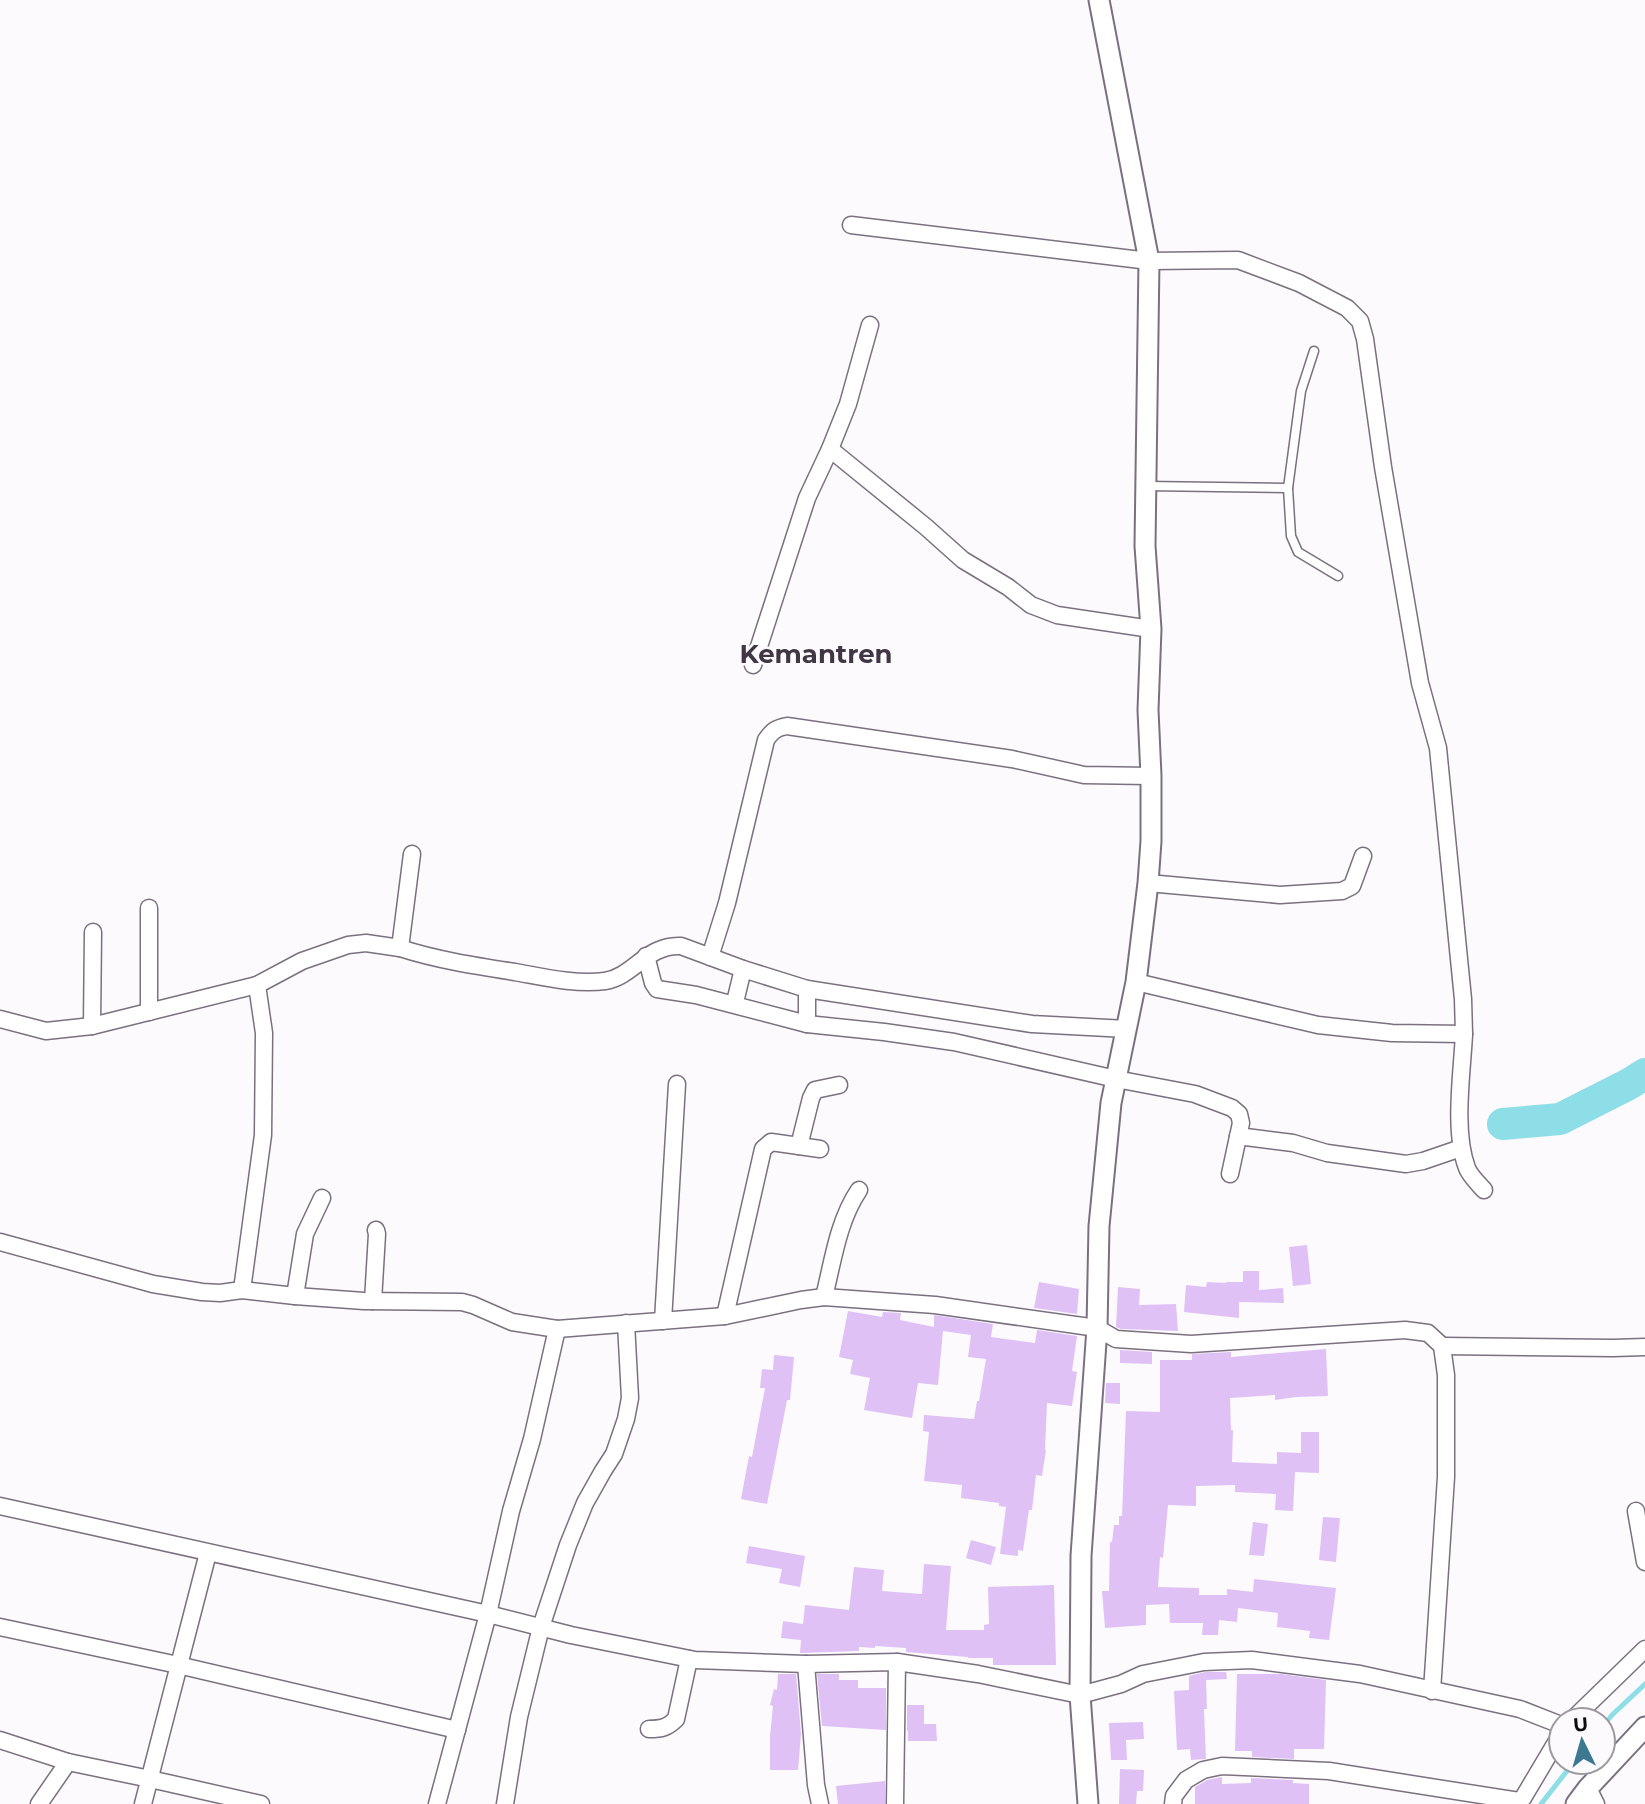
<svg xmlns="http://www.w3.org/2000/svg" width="1645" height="1804" font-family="Montserrat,sans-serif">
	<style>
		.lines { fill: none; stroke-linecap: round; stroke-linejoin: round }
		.stream { stroke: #8ddee7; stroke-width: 5 }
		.river { stroke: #8ddee7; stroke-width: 32 }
		.building { fill: #dfc1f6 }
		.service-casing { stroke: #7b707f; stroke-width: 11 }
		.minor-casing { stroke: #7b707f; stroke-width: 19 }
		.tertiary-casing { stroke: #7b707f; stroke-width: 23 }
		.service { stroke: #fff; stroke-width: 8 }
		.minor { stroke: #fff; stroke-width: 16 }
		.tertiary { stroke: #fff; stroke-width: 19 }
		.labels { text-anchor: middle; stroke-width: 5; stroke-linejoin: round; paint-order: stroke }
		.quarter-label { font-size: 26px; font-weight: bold; fill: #413744; stroke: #fcfafd }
	</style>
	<rect width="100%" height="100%" fill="#fcfafd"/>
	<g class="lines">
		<!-- stream -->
		<g class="stream">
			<polyline points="1603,1726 1612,1715 1645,1684"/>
			<polyline points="1541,1804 1574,1762"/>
		</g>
		<!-- river -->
		<polyline class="river" points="1503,1124 1560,1119 1629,1084 1645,1074"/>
	</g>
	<!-- building -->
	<g class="building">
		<polygon points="1307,1245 1311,1284 1293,1286 1289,1247"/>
		<polygon points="1243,1271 1259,1271 1259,1290 1283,1288 1284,1303 1239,1302 1239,1318 1184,1312 1186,1285 1206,1287 1207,1282 1226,1283 1226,1282 1243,1282"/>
		<polygon points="1039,1282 1079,1289 1077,1314 1034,1308"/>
		<polygon points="1118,1287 1140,1289 1139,1305 1176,1304 1178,1331 1121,1329 1116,1327"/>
		<polygon points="848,1311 882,1317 883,1312 901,1313 900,1320 934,1327 934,1315 993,1324 991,1337 1035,1343 1037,1330 1077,1336 1072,1371 1077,1372 1072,1406 1047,1403 1045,1450 1046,1450 1042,1476 1036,1475 1032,1510 1029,1510 1023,1551 1018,1550 1018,1556 1000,1554 1006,1507 999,1506 999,1503 961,1498 962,1485 924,1481 929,1432 923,1431 924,1415 974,1419 977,1401 979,1401 986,1359 968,1357 971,1335 943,1331 938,1385 918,1383 912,1418 864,1410 870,1378 850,1374 853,1360 839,1357"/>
		<polygon points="1326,1349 1328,1396 1296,1397 1275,1400 1275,1395 1230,1398 1231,1430 1233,1430 1232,1462 1277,1464 1277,1452 1301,1453 1301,1432 1319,1432 1319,1473 1295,1472 1293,1511 1275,1510 1276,1494 1235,1492 1235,1485 1196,1486 1196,1506 1168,1505 1163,1558 1160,1557 1158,1587 1199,1588 1199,1595 1227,1595 1227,1589 1253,1592 1254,1579 1336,1588 1329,1640 1309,1638 1310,1631 1277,1627 1278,1613 1238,1608 1237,1622 1219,1620 1218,1635 1202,1635 1203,1623 1170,1623 1169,1604 1146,1605 1146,1625 1105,1628 1102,1591 1109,1591 1110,1542 1112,1542 1114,1525 1119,1525 1119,1516 1122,1516 1126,1411 1160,1412 1160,1360 1192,1360 1192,1354 1231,1352 1231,1357"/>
		<polygon points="1120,1350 1152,1352 1152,1364 1120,1363"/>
		<polygon points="774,1355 794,1357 790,1400 787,1400 767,1504 741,1499 749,1456 752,1457 765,1388 760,1388 762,1369 773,1370"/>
		<polygon points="1106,1383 1120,1383 1120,1404 1105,1403"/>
		<polygon points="1323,1517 1340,1518 1336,1562 1319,1560"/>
		<polygon points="1253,1522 1268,1524 1264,1556 1249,1555"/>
		<polygon points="971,1540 996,1547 991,1565 966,1558"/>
		<polygon points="749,1546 805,1556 800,1587 779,1583 782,1569 746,1563"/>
		<polygon points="924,1564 951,1566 946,1630 984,1630 984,1625 989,1624 988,1587 1054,1585 1056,1665 993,1665 993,1658 968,1658 968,1657 906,1652 906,1648 875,1646 875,1648 859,1647 859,1651 800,1653 801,1640 781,1638 783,1621 803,1624 805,1605 849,1610 854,1567 884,1570 882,1591 922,1594"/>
		<polygon points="1205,1672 1226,1672 1227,1679 1206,1680 1207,1709 1204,1709 1206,1759 1191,1760 1190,1749 1177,1750 1174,1691 1189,1690 1189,1676"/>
		<polygon points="778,1674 796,1674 801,1734 798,1770 770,1770 770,1736 773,1706 770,1705 774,1689 777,1690"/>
		<polygon points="817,1674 839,1674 839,1680 858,1680 858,1688 886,1688 886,1730 822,1726"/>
		<polygon points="1237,1674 1281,1674 1326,1680 1324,1749 1294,1749 1294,1759 1252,1757 1252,1751 1235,1751"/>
		<polygon points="907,1705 924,1705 924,1724 936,1724 937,1741 908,1741 908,1731 907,1731"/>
		<polygon points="1143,1722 1144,1739 1126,1740 1127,1760 1111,1760 1109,1723"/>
		<polygon points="1120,1769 1144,1770 1143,1791 1137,1791 1136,1804 1119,1804"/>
		<polygon points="1222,1777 1222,1784 1251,1783 1251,1778 1293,1780 1293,1783 1309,1784 1309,1804 1195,1804 1195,1787 1207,1780"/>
		<polygon points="885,1781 885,1804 838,1804 836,1786"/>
	</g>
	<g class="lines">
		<!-- service casing -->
		<g class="service-casing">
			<g id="service">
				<polyline points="1314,351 1301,391 1288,488 1291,536 1298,552 1338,576"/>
				<polyline points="1146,486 1288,488"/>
			</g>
		</g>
		<!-- minor casing -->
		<g class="minor-casing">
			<g id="minor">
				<polyline points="851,225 1149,261 1238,260 1299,283 1347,308 1360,321 1365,339 1383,467 1420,683 1438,748 1463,999 1464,1034 1392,1033 1318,1025 1136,982"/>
				<polyline points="830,449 926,527 963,560 1008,587 1031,605 1057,615 1151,629"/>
				<polyline points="753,665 807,498 830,449 848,404 870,325"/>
				<path d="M412,854l-12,94c37,12 76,18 115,24 28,5 61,13 90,9 28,-4 42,-37 76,-35l62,23 64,20 225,35 95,5"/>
				<polyline points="1148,883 1280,895 1342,891 1352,886 1363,856"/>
				<polyline points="646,956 653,983 657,989 696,995 807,1024 884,1032 954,1042 1116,1079 1195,1094 1232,1108 1239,1114 1241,1123 1230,1174"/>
				<path d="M710,957l17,-54 39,-163c6,-9 10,-12 21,-14l225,33 72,16 67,1"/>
				<polyline points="733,1004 736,998 743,969"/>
				<polyline points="149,1012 149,908"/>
				<polyline points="0,1019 46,1031 92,1026 257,985 302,961 348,945 366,943 400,948"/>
				<polyline points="807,1024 807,989"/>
				<polyline points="92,1026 93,932"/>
				<path d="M1464,1034c-2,40 -11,97 3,134 3,8 11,15 17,22"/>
				<polyline points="1238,1136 1293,1143 1327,1153 1406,1164 1423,1161 1461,1148"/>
				<polyline points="799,1146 811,1098 815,1090 839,1085"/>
				<polyline points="0,1242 153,1284 202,1292 220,1293 242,1290 295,1296 364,1301 462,1302 473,1305 512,1322 557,1329 725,1316 801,1300 824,1297 935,1305 1097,1328 1116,1339 1191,1344 1405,1330 1428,1333 1442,1346 1446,1375 1446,1477 1432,1691"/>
				<polyline points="242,1290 263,1135 264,1033 257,985"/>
				<polyline points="295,1296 305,1234 322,1198"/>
				<path d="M824,1297c9,-36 14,-76 35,-107"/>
				<polyline points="373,1301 377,1234 376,1230"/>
				<polyline points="725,1316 763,1149 771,1142 820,1149"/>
				<polyline points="663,1321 677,1084"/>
				<polyline points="1442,1346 1613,1348 1645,1347"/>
				<polyline points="0,1506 488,1614 571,1635 695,1660 806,1664 897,1662 978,1674 1080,1695 1121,1684 1143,1674 1204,1662 1252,1660 1360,1674 1520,1709 1561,1725"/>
				<polyline points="1636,1511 1645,1562"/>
				<polyline points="0,1627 178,1665 457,1730"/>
				<polyline points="806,1664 816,1785 820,1804"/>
				<polyline points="1572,1720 1645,1649"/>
				<path d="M649,1729c12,0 18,-1 27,-10l13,-60"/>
				<polyline points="0,1740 68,1762 150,1779 261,1804"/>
				<polyline points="1588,1788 1596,1804"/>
				<polyline points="39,1804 68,1762"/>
				<polyline points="143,1804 208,1553"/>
				<polyline points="437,1804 488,1614 511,1511 532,1439 557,1329"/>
				<polyline points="505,1804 519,1717 541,1627 568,1545 585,1503 603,1471 614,1454 626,1419 630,1398 626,1323"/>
				<polyline points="895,1804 897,1662"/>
				<polyline points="1173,1804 1174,1796 1186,1780 1203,1770 1222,1766 1329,1771 1519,1801 1523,1798 1561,1734"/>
			</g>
		</g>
		<!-- tertiary casing -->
		<g class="tertiary-casing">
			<g id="tertiary">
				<polyline points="1088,1804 1080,1695 1081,1556 1097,1328 1099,1226 1111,1103 1136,982 1148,883 1151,841 1151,776 1148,710 1151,629 1145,546 1149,261 1099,0"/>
				<polyline points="1576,1804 1588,1788 1645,1727"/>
			</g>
		</g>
		<!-- service -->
		<use href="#service" class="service"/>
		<!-- minor -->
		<use href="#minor" class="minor"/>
		<!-- tertiary -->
		<use href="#tertiary" class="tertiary"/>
	</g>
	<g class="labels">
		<!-- quarter labels -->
		<g class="quarter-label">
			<text x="816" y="663">Kemantren</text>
		</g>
	</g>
	<!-- north arrow -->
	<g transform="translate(1582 1741) rotate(355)"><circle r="33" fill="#fcfafd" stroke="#9d9a9e" stroke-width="2"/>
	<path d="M0-5L12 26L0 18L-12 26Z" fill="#3c788f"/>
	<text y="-10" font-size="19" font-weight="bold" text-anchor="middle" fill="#0e0a0f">U</text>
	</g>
</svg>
